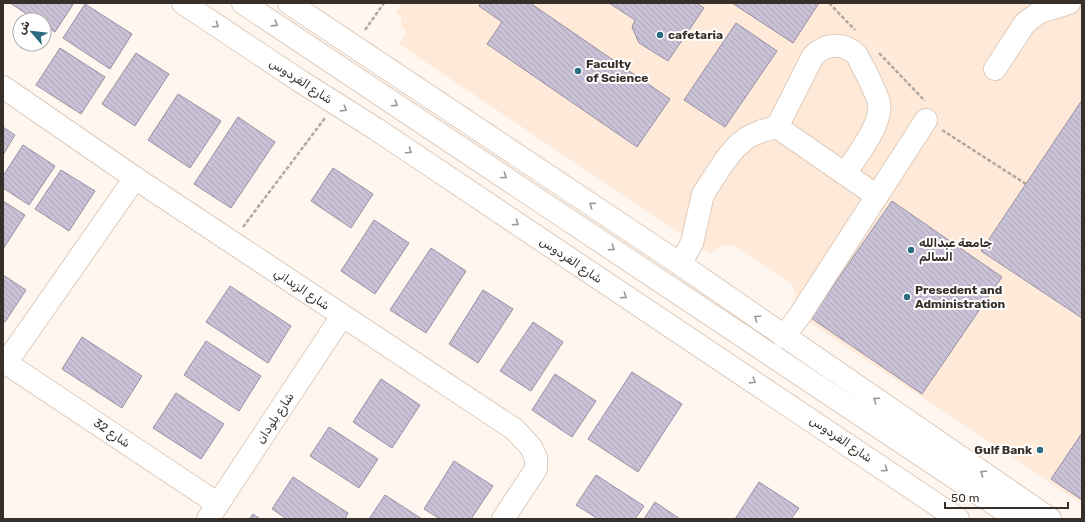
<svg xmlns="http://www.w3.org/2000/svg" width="1085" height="522" font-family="Rubik,Vazirmatn,sans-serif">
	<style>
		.built { fill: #ffead9 }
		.building { fill: url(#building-back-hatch); stroke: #9890a4 }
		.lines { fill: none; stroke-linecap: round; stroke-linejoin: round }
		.minor-casing { stroke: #decbbb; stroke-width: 24 }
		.path { stroke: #b1a9a2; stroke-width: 2.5; stroke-dasharray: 4 2; stroke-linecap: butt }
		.minor { stroke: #fff; stroke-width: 22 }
		.oneway { stroke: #9b9894 }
		.poi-dot { fill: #2b6c80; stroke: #fff; stroke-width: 1.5 }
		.labels { text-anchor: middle; stroke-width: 4; stroke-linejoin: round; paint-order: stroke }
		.poi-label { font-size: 12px; font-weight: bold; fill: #37302a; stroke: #fff; text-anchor: start }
		.street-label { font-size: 12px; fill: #37302a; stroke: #fff }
	</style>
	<defs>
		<pattern id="building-back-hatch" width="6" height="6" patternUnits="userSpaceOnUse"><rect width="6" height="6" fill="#c9c1d6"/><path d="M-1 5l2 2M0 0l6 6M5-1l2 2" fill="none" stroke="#ada6b8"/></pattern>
	</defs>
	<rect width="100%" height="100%" fill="#fef6ef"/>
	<!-- built -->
	<polygon class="built" points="402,3 1082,3 1082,504 791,310 795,296 792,284 733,245 722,245 710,254 399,44 406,31 401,28 401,16 396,13"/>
	<!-- building -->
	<g class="building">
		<polygon points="10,3 74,3 55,32 44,25 44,20 36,20"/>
		<polygon points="481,3 530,3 670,99 637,147 487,44 502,22 479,6"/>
		<polygon points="609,3 697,3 704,8 668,61 639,43 632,27 635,20"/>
		<polygon points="732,3 819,3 793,43"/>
		<polygon points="85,4 132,34 110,69 63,38"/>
		<polygon points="736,23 777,51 725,127 684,100"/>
		<polygon points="60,48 105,77 81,114 36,85"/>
		<polygon points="136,53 169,74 135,126 102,104"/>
		<polygon points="178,94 221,121 190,168 148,140"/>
		<polygon points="1082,100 1082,318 981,251"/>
		<polygon points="238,117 275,142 231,208 194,184"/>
		<polygon points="3,127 15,135 3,155"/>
		<polygon points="23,145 55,166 29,205 3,188 3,176"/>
		<polygon points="333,168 373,194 351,228 311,201"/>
		<polygon points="61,170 95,191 69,231 35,209"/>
		<polygon points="3,201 25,215 3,249"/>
		<polygon points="892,201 1002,277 922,394 811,318"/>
		<polygon points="374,220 409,243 375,294 341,271"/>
		<polygon points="431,248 466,271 426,333 390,310"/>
		<polygon points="3,275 26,290 5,322 3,321"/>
		<polygon points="230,286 291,326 268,363 206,322"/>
		<polygon points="483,290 513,309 478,363 449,344"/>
		<polygon points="533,322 563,342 531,391 500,371"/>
		<polygon points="82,337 142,376 122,408 62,369"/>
		<polygon points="206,341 261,376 239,411 184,375"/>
		<polygon points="632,372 682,404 638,472 588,439"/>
		<polygon points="555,374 596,401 572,437 532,410"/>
		<polygon points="381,379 420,405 392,448 353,422"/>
		<polygon points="176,393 224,424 201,459 153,428"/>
		<polygon points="329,427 378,459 359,488 310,456"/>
		<polygon points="1082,433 1082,500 1051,479"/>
		<polygon points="454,461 493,486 471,519 440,519 424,509"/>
		<polygon points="596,475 644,506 635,519 598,519 576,505"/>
		<polygon points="293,477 348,513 345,519 287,519 272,509"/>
		<polygon points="759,482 799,508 791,519 735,519"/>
		<polygon points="385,495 422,519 369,519"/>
		<polygon points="655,502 680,519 644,519"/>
		<polygon points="253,514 260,519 249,519"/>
	</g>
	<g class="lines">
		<!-- minor casing -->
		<g class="minor-casing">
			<g id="minor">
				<polyline points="183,3 300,81 376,129 958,519"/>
				<polyline points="243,3 1017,519"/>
				<polyline points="289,3 680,264 1050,519"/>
				<polyline points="995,69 1025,23 1040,12 1069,3"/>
				<polyline points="3,87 135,178 514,429 531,447 536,458 536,469 503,519"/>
				<path d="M777,127l36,-71c13,-13 31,-14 44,-1 6,13 19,35 22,48 4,20 -23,54 -34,71"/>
				<polyline points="680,264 692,243 703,194 726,159 736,147 748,137 762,131 777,127 877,196"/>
				<polyline points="784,337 800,315 926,120"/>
				<polyline points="3,361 218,504"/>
				<polyline points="6,363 135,178"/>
				<polyline points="208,519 342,316"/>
			</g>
		</g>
		<!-- path -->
		<g class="path">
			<polyline points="829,3 855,30"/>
			<polyline points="365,30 384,3"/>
			<polyline points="879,53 925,101"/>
			<polyline points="942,130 1026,184"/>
			<polyline points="243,227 325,118"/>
		</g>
		<!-- minor -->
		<use href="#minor" class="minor"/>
	</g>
	<!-- one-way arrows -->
	<defs><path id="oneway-chevron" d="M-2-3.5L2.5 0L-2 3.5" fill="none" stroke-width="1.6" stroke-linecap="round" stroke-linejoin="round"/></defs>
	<g class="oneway">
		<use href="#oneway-chevron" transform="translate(275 24) rotate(33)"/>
		<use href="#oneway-chevron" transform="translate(216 25) rotate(34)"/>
		<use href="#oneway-chevron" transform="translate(395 104) rotate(34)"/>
		<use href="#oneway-chevron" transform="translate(344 109) rotate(32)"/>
		<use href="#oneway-chevron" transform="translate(409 151) rotate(34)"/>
		<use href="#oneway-chevron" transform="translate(504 176) rotate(34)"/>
		<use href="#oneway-chevron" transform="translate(592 205) rotate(-146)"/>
		<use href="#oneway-chevron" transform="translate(516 223) rotate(34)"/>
		<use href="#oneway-chevron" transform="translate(612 248) rotate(34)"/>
		<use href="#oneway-chevron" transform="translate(624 296) rotate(34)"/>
		<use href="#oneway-chevron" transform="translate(757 318) rotate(-145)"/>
		<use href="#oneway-chevron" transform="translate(753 381) rotate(32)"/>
		<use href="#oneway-chevron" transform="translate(876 400) rotate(-146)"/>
		<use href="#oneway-chevron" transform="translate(885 469) rotate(34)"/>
		<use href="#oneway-chevron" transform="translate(983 473) rotate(-146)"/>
	</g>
	<!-- markers -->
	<g class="poi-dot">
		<circle cx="660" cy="35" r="4"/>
		<circle cx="578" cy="71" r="4"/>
		<circle cx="911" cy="250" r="4"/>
		<circle cx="907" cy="297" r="4"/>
		<circle cx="1040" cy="450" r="4"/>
	</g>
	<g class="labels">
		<!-- poi labels -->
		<g class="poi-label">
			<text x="668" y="39">cafetaria</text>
			<text x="586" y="68">Faculty<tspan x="586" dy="14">of Science</tspan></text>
			<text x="919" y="247">جامعة عبدالله<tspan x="919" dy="14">السالم</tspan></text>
			<text x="915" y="294">Presedent and<tspan x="915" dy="14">Administration</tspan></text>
			<text x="1032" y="454" text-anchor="end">Gulf Bank</text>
		</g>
		<!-- street labels -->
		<g class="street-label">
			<text transform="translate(301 81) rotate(33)" y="4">شارع الفردوس</text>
			<text transform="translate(571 260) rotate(34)" y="4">شارع الفردوس</text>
			<text transform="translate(302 289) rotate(34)" y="4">شارع الزبداني</text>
			<text transform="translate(275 418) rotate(-57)" y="4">شارع بلودان</text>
			<text transform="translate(112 433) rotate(34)" y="4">شارع 32</text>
			<text transform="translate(841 439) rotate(34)" y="4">شارع الفردوس</text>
		</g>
	</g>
	<!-- border -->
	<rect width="1085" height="522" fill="none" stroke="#37302a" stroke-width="8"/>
	<!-- north arrow -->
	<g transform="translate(32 32) rotate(298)"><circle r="19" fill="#ffffff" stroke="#afacaa"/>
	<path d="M0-3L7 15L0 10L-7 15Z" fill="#2b6c80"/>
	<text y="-6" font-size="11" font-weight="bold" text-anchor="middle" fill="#37302a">ش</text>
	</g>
	<!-- scale -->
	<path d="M945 502v6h123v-6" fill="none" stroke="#37302a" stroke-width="2"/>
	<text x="951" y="502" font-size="12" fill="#37302a" stroke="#ffffff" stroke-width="3" paint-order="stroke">50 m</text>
</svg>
